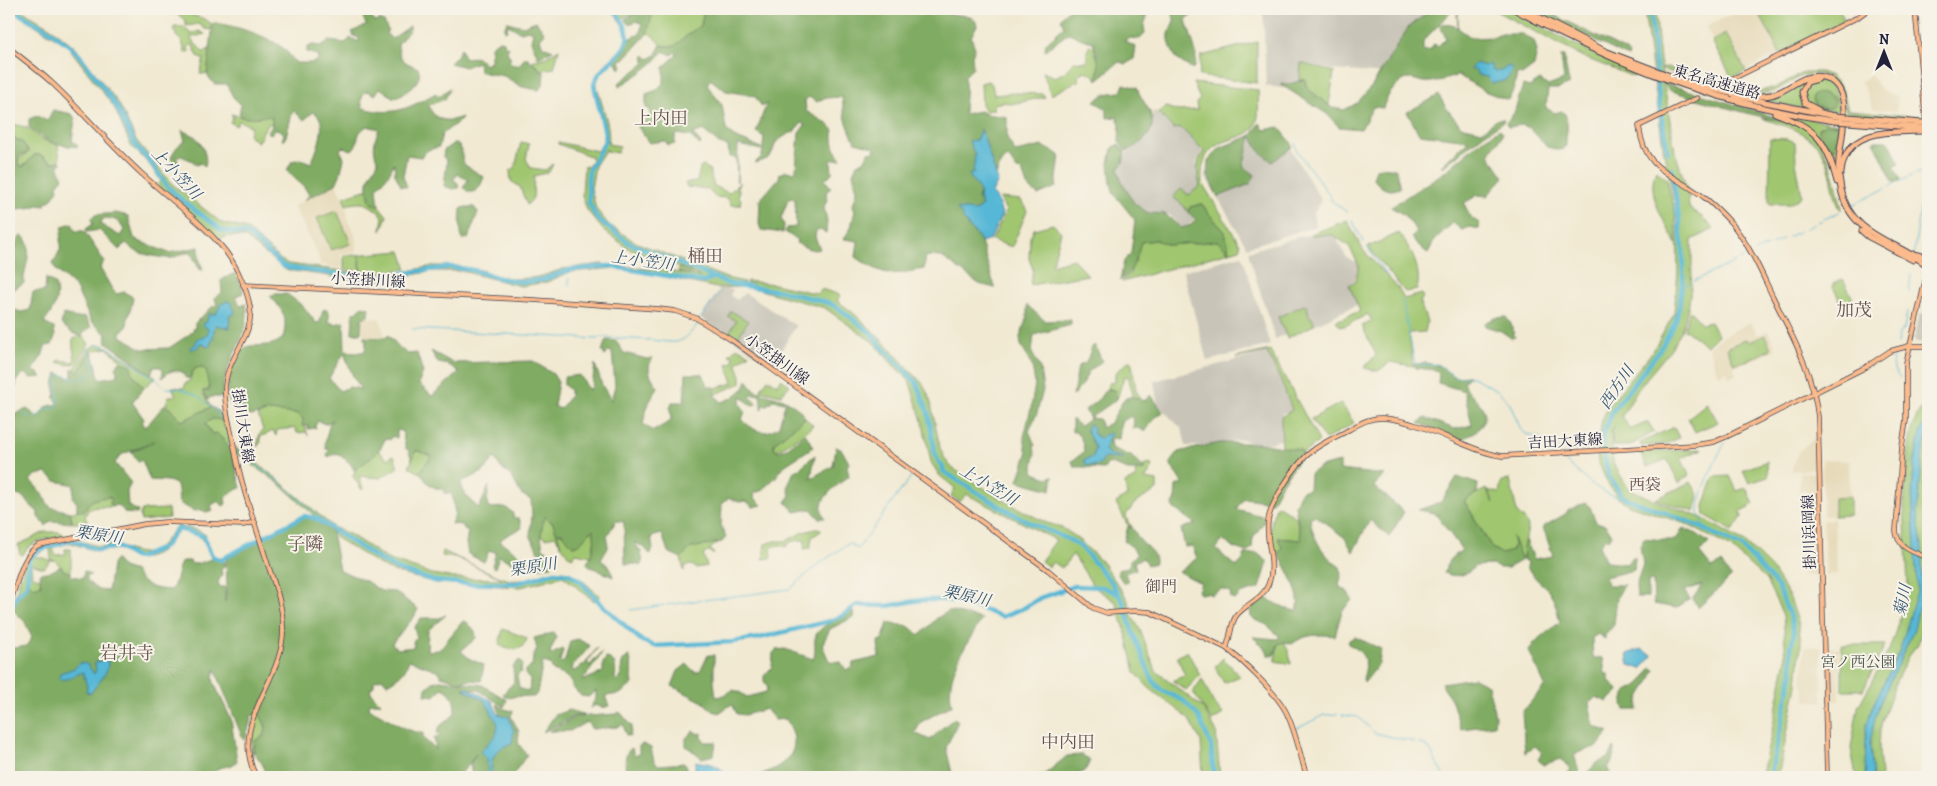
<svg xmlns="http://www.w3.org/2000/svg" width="1937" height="786" font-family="Alegreya,'Noto Serif JP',serif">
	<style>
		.built { fill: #e6daba }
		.industrial { fill: #c8c4b8 }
		.green { fill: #a0c670; stroke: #617456 }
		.forest { fill: #80ab62; stroke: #51664e; fill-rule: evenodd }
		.water { fill: #57b8d6; stroke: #3c6d88 }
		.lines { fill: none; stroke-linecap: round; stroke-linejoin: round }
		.stream { stroke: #57b8d6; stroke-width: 1 }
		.river { stroke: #57b8d6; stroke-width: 4.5 }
		.major-tunnel { stroke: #c8c1b4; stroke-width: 4; stroke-dasharray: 4 2; stroke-linecap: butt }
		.major-casing { stroke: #414052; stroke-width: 5.5 }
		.highway-casing { stroke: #414052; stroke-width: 7 }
		.major { stroke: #fbbb8c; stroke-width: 4 }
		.highway { stroke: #fbbb8c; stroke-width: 5 }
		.highway-bridge-casing { stroke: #414052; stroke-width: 7; stroke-linecap: butt }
		.highway-bridge { stroke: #fbbb8c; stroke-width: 5 }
		.labels { text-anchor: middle; stroke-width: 4; stroke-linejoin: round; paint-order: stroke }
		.street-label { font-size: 15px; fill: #22223b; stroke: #f7f3e8 }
		.park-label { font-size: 15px; fill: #48534b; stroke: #f7f3e8 }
		.water-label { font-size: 16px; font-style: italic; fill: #355671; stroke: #f7f3e8 }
		.neighbourhood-label { font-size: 16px; fill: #67524f; stroke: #f7f3e8 }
		.quarter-label { font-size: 18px; fill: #67524f; stroke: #f7f3e8 }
	</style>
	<rect width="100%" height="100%" fill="#f7f3e8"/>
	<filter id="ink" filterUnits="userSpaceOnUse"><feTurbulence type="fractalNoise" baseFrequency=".02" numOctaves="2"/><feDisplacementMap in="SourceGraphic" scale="10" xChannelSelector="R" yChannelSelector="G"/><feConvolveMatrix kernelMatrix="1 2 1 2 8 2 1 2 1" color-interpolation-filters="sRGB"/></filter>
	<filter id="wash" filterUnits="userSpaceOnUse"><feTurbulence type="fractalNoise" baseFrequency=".0096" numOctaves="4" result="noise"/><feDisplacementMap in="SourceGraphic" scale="20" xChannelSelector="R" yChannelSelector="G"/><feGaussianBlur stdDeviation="1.12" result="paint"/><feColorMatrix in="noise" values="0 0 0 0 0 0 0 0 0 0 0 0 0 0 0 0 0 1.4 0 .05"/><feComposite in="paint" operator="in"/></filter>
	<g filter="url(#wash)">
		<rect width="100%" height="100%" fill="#f1e9d2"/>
		<!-- built -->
		<g class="built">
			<polygon points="1753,9 1839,9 1845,21 1733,77 1731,76 1706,27 1730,15 1746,12"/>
			<polygon points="1870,75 1882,90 1898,97 1896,111 1874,109 1861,81"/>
			<polygon points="336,184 347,209 348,222 355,234 357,252 341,254 341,269 320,264 319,258 294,206"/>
			<polygon points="368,317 380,319 385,337 365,336 363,333 362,318"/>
			<polygon points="1751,322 1758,335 1768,330 1776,349 1752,361 1734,366 1736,375 1728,377 1727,371 1718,375 1709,349 1721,337"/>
			<polygon points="1813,439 1815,440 1816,469 1792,471 1794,461 1800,450"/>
			<polygon points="1822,460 1849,461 1850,497 1834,498 1834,516 1824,516 1823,514"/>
			<polygon points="1800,472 1816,473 1817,515 1816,517 1807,517 1806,491 1799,491"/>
			<polygon points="1834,519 1837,574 1826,575 1823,521"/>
			<polygon points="1801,520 1816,520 1817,521 1818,576 1802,575 1801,562 1813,561 1813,548 1808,548 1808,527 1801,527"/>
			<polygon points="1805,646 1821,647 1822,702 1806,701 1802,681"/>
			<polygon points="1828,647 1839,648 1839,701 1828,701"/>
		</g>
		<!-- industrial -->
		<g class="industrial">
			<polygon points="1263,9 1436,9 1387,74 1333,70 1304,63 1297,90 1266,86"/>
			<polygon points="1153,111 1174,116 1204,148 1196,163 1201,186 1188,211 1195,221 1181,228 1170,215 1142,216 1132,202 1115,170 1131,147 1151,129"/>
			<polygon points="1260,131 1287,143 1321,200 1313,214 1316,226 1247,247 1205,176 1208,160 1222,146"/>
			<polygon points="1333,231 1346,257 1367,268 1378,295 1314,325 1275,339 1249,256 1249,251 1298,237"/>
			<polygon points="1242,255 1270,345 1207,361 1183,271"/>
			<polygon points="722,288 733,290 730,295 737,300 745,293 796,326 772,365 701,318 720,289"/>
			<polygon points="1928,313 1928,343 1917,343 1914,339 1920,314"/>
			<polygon points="1269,352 1292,412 1282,413 1281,440 1260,445 1242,439 1206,446 1186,446 1182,429 1158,405 1154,381"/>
		</g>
		<!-- green -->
		<g class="green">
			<path d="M9,9h9l3,1 30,18 24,19 44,57 17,36 36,44 50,39 25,6 34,31 7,4 87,11 23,-2 35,-7h23l25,4 16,6 19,3 23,-2 24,-8 38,-5 68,7 31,6 -5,-3 -17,-2 1,-4 13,4 -61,-22 -27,-19 -17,-21 -5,-15 2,-29 4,1 4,-7 -2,-4 -32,-12v-2l39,9 6,-9 1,-10 -11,-46c3,-24 37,-33 33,-53 -2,-8 -10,-16 -14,-24h16l3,5 -9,4c22,41 -19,34 -25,64 -1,5 2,11 3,15 4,15 11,32 8,47l12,2 -3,7 -11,-2v-2l-11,17 -4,23 5,20 12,15 27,18 91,36 18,4 -1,5 -26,1 -80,-17 -22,-3 -45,4 -23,10 -26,4 -59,-15h-30l-44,9h-29l-73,-10 -42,-33 -15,-1 -5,2 -1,-1 -5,3 -61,-55 4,-4 -12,-17 -18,-18 -17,-39 -47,-62z"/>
			<polygon points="654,9 704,9 701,25 674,47 661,45 651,34 647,33 651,14"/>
			<polygon points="1492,9 1508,9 1566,40 1634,73 1634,77 1585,58"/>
			<path d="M1644,9h11l5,51 15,92 13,40 1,16 13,9 12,12 -22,11c0,29 1,63 -11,91 -9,20 -25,35 -38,52 -8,10 -14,22 -21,33l8,14 18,-8 6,10 -25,14h-16l-1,-14 2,-5 -3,5 2,31 15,25 21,10 53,20 42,24 27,26 19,30 8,24 3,21 -4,42 -19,92h-17l11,-46 14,-73 -3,-43 -17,-35 -36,-33 -44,-23 -57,-19 -11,-7 -11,-16 -9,-21 -1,-11 5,-30 7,-15 44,-54 21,-37 4,-43 -1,-58 -13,-60z"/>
			<polygon points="1757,9 1839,9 1845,21 1780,54"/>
			<polygon points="181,12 202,18 211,23 211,30 205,29 199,24 186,26 186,21 176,13"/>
			<polygon points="174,27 184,27 191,34 199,31 205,34 190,38 203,52 205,52 208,49 208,51 211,47 207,74 200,74 204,58 202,59 199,58 192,44 188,48 189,52 185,53 182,41 176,36"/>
			<polygon points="1726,34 1746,71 1733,77 1731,76 1712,41"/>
			<polygon points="1257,42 1257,83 1199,76 1201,56"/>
			<polygon points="1089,45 1094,47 1095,53 1099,61 1097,80 1094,75 1085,71 1078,75 1079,82 1075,82 1051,95 1043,72 1055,77 1065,72 1074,61 1086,62"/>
			<polygon points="559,49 554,68 541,70 532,61 546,57"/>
			<polygon points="1301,63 1334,72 1329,105 1306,88 1305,80 1300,81"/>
			<polygon points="1667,67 1717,82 1726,82 1752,90 1763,90 1775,88 1804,72 1820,72 1831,76 1838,83 1843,91 1848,110 1922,117 1923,120 1846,113 1842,92 1827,76 1814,74 1801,76 1775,91 1764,93 1742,92 1706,84 1662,69"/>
			<path d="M1815,78c-15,11 -21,16 -5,32l-69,-14 35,-1 19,-8 8,-7z"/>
			<path d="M1820,80c15,6 18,16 19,31 -14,0 -29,-1 -36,-16 4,-10 6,-13 17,-15z"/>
			<polygon points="988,81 992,84 994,95 1015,93 1043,94 1045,97 1011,104 1004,102 994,104 994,109 986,111 982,104 981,83"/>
			<path d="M1193,83l65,7c0,10 2,25 -2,34 -9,23 -58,5 -54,59l38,61v5l-118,33 8,-9 10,-31 16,-2 13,5 49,-4 11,10 -4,-19 -16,-18 -7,-10 -12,3 -2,5 -5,-7 -10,-8 8,-8 8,6 11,-9c-3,-14 -5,-22 4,-35l-23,-23 -7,1 -16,-16 8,-6 12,4 19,-1 -1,-7 4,-4z"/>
			<path d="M231,114l15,4 23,-2 4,1 -1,9 -1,-3c-11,6 -7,14 -14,19l-8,-7 2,-9 -12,-5 -3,5 -6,-4 3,-5z"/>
			<path d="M1781,114l58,10 -5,41c-10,-31 -26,-36 -53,-51z"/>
			<path d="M1761,118c9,1 19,1 27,3 40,7 46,56 54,88h-2c-6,-13 -7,-27 -11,-41 -9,-34 -38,-40 -68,-50z"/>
			<polygon points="14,124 28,128 41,139 58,145 60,161 52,162 40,155 35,154 26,164 22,166 19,165 18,160 29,152 22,142 12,137 9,133 9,128"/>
			<polygon points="1770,138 1788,139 1795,142 1796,162 1802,196 1790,204 1770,204 1769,202"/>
			<polygon points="521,142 529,144 526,159 531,168 545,170 553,164 549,172 534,176 533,198 527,205 520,187 511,181 510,171 515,168"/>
			<polygon points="703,166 709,169 714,186 729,193 740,182 736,189 739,189 739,197 741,199 740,205 731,205 727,198 715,197 707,189 687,187 685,183 697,182 700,168"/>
			<path d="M1656,170l11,9 8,33 1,32c-11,-23 -31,-49 -20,-74z"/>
			<path d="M368,189l2,13 9,4 8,10 -6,15 2,-15c-14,-12 -18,-16 -37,-11l-3,-8z"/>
			<polygon points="1000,198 1021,200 1027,211 1012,247 992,240 1006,211"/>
			<polygon points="337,211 351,244 331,250 317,218"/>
			<polygon points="1347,220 1363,250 1398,288 1404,299 1422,294 1423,296 1420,303 1427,322 1425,332 1409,333 1413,366 1390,362 1378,371 1364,368 1376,355 1362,326 1372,321 1368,314 1345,326 1340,326 1336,321 1360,311 1349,285 1355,282 1359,266 1349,246 1333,235 1309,235"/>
			<path d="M1053,224l8,8 -9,33 21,-6 15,16c-19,3 -38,7 -58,10l3,-16 -4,-10 1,-22 4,-8z"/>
			<path d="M1399,233c12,17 23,35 18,57l-12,2 -37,-45z"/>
			<polygon points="401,251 407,269 375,273 362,272 359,256 361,272 344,269 344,256"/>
			<polygon points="1843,279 1853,299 1842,305 1833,287 1833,284"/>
			<polygon points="747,281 774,284 818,294 821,289 840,295 837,301 851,311 869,327 923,384 930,399 940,448 945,459 952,468 1010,504 1047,523 1061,527 1076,537 1102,562 1127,598 1132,616 1140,630 1156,671 1203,708 1216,731 1220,777 1203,777 1201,741 1188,718 1149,688 1135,672 1127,636 1116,602 1094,587 1073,554 1062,568 1053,562 1049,567 1041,561 1056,540 966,494 960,502 951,496 955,488 939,475 931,462 923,424 909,380 894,366 873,342 825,308 753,288 753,284 746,283"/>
			<polygon points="1304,305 1307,305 1309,316 1313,319 1314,325 1287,338 1278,317"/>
			<polygon points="731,311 748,321 737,339 728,334 736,321 728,316"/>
			<polygon points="1690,311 1702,324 1710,322 1718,335 1707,346 1684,329"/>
			<polygon points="1765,335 1771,349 1752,359 1734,364 1727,348 1745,339 1750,342"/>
			<path d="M83,336l6,8 -13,19 -8,2 -11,-3 4,-2 13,2c2,-8 -3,-15 -1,-23z"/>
			<polygon points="95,345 103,345 156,377 144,388 132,373 131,365 119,362 121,360 107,348 92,351 78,373 75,368 87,351"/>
			<polygon points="737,347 749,354 738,362 737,365 741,376 741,383 714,395 716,388 733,383 727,364 733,362 734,357 729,355"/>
			<polygon points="1270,350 1319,441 1303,454 1300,450 1282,448 1281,417 1292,410 1281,381 1267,352 1236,358"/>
			<polygon points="1130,360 1132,364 1136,390 1140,397 1134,398 1128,376 1124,377 1117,399 1114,390 1107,388 1109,383 1115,382 1115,373"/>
			<path d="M201,367l6,4 2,20 -4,-1 -2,4 8,13 -29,14 -16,-18 3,-7h7l-4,-9 12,1 2,-5 4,-2c2,-8 3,-13 11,-14z"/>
			<polygon points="768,379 777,384 781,379 790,385 781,395 760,390"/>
			<polygon points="1928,397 1926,510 1928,520 1928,604 1918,644 1908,656 1897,679 1883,718 1880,731 1879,750 1881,777 1856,777 1851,748 1858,707 1889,650 1900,618 1908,586 1904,505 1908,456 1911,433 1917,415"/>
			<polygon points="1341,403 1354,423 1325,440 1311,419"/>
			<polygon points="1707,403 1718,422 1695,432 1688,418"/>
			<polygon points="269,411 299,414 303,419 308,436 307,432 297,433 295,428 277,430 276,436 273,431 260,437 261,442 257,447 260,433 263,430 258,415"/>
			<path d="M805,418l8,7c-7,7 -27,21 -36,25l-3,-2v-5z"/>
			<polygon points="212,419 221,420 226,431 229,431 231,442 228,445 217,433 212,434 205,423"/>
			<polygon points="1674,427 1679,438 1666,444 1641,446 1640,443"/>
			<path d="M236,448l39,29 58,50 18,8 36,24 45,15 23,4 44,1 3,-1 -47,-21 -13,-1 1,-5c20,9 42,21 63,28 22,7 42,-15 64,-6 12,5 20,15 30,23l-6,5 -31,-25 -42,11 -84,-4 -32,-8 -20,-7 -47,-29 -6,-7 -52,-48 -44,-31z"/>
			<polygon points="1702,449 1681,458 1689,475 1679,483 1667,459 1647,467 1640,452"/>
			<polygon points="378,450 387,459 394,455 398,467 380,478 359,476 363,489 362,490 352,475 355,472 357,474 354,471"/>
			<polygon points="416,450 431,456 420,473 409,467"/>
			<polygon points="1767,461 1768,477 1749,483 1743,470"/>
			<polygon points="1151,464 1152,469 1145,479 1157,481 1157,490 1135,503 1126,515 1128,522 1133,528 1127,524 1116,503 1127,496 1125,483 1136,478 1135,471 1146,470 1143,466"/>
			<polygon points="1730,476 1737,491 1746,488 1754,504 1741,511 1742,517 1733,531 1705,515 1704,506 1714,477"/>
			<polygon points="1510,479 1517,513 1525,520 1528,527 1522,560 1514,545 1512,551 1502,554 1492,548 1464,500 1486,489 1494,503 1488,490 1499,493 1501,483"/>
			<polygon points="1691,482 1699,496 1695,512 1656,499"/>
			<path d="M110,497l2,3 -2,3 2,4h-16l-8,3 -3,7 3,5 -15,1 -3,-11h4l3,-2 7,1c6,-12 13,-13 26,-14z"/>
			<polygon points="1850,497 1850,515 1834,516 1834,498"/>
			<path d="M1277,505l19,12 5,23 -23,-2 4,10 -4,7 -5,-4c-3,-20 -4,-28 4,-46z"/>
			<polygon points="168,509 169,518 141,521 140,514 142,510"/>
			<polygon points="543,516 553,523 556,532 562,533 573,546 579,544 593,528 595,539 591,556 576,553 573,557 568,555 555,536 546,538 541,535"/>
			<path d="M179,526l18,4 9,5 -1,8 -9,-9 -17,-3c-5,3 -7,7 -10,12 -12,15 -33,22 -47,7l1,-2c21,8 31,8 45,-11 4,-5 6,-9 11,-11z"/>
			<path d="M816,529h4l1,2 -9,6 -2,11 -6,1 1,-9c-6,1 -14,-1 -19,7 -6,-2 -10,-3 -15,1l1,10 -9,1 2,-15 10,-3h11l17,-9z"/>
			<path d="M45,532h15l5,4c-16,3 -34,3 -42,19l-3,-1 -2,-9z"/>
			<polygon points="75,540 101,547 111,544 120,547 120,549 96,551 71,543 46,549 34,556 51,560 50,548 53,548 55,555 66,554 65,549 71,549 71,573 63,570 56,561 51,560 44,568 31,564 32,576 40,578 41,585 33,587 29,583 14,598 26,560 35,548"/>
			<polygon points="719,542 710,549 714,554 712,554 709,551 703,555 707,566 696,568 692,565 685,566 684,571 681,558 691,548"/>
			<path d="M503,629l24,9c-3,15 -18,13 -28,7z"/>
			<polygon points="1284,642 1289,652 1291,664 1275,661 1278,644"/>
			<polygon points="1842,645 1885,645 1863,690 1842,690"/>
			<polygon points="1187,651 1200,675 1186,690 1173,681 1185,675 1177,657"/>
			<polygon points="1223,658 1240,676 1224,683 1215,667"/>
			<polygon points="1202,679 1213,702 1223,714 1212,721 1193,692"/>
			<path d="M259,713c8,15 11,19 -4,28l-3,17 -1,-24 4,-20z"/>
		</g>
		<!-- forest -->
		<g class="forest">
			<path d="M355,9l22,2 -6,7 5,4 4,-2 4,2 4,8 -2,3 6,6 18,-13v3l-12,15c1,16 6,18 20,24 7,13 -13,26 -24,30l-14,-10 -5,7 -8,-4 -4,3 -2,7 2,7c31,9 46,0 73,-15l2,4 12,-9 -5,11 -16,6c4,16 19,18 33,12l-1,3 -19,14 -3,13 -11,3 -7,7 -14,-2 -4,21 4,11 -6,-1 -6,-12 -1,-11 -5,11 -12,14 2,18 -9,-4c-4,-23 -3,-21 8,-40 -6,-13 -4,-21 1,-33l-12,-3c-14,9 -5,14 -15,24l-9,-3 -3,3 4,8 -1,5 -3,12 -4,9 -32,16 5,-4c-3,-11 -15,-16 -22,-26l5,-9 9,-2 10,4c5,-9 14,-34 9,-44 -1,-3 -4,-4 -5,-7l-3,1 -8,7 -11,-10 -8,30h-3l2,-6 -4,-4 -5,-1 -4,5 -4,-2 5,-6v-9c-9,-2 -20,2 -30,0l-3,-3 2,-9 -8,-8 -6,-13h-13l-7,-9 6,-52c21,2 53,12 70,25 5,4 9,10 13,15h14l7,-2 2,-5 -12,-4v-4l5,-3 11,1 6,-5 16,2 6,-5 8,4v-4l-5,-2 -2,-4 14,-7 -5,-14h-3z"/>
			<polygon points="636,9 654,9 647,34 624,59 620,60 622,67 620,69 615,61 601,72 610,62 624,52 629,39 640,34 642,24 637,21 629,24 625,19 631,16"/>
			<path d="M704,9h245l1,5c11,2 24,-1 27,11l-6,12 4,11 -3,7 1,13 -9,9c3,12 0,24 0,37l16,-3c8,5 17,4 27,6v21l8,14 27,-6 18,9 -4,32 -18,8 -11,-9 -5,-15 -5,-1 -9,-13 -7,5 -7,20 -14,9 -2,7 4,8 -7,5 -17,-1 5,5 4,10 13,14 15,49 -16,-4 -37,-27 -16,-1 -2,13c-8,1 -16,3 -23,4 -17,3 -32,-7 -45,-16l2,-16 -14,-2 7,-12 4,-16 -2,-6 4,-14 -4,-18 4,-9 7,-3 5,-9 6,-1 -1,-4 -19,-5c-7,-15 -12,-28 -13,-45l-18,1 -7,4 -8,-5 -4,3 1,11 23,14 5,5c-3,10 1,21 7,29l-10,1 1,13 -7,7 6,8 -5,4 1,8 -3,7 3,14 -1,12 -6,-3 -4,1 -1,6 5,12c-9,3 -16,-3 -24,-6l1,-3 -12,-8 2,-4 9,-1 -1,-28 -4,-1 -3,2 -7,18 3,7 -1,8 -22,-3 -2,-6 1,-24 19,-22 1,-5h4l1,-2 9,1 2,-2 3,-37 6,-8 -3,-2 -8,9 -6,2 -12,8 -4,11 -5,6 -12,4 7,-7 2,-19 -8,-5 11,-29 -5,4 -7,-11 -29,-5 -16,-12 -3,6 15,20 4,24 8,8 27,11v2l-23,-5 -1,37 -1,-25h-7l-1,-11 -9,-2 -16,-14 -10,4 8,10 -1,1 -10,-9 -13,-2 -2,3v7l-7,1 -3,-4 -16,2 -11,-16 2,-3 4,1 1,-5 4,-1 1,-10 -4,-1v-14l11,-4 7,-8v-15l13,-13 -2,-2 -3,3 -9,-4c-11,17 -29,25 -44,36v-4l26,-20 -1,-8 5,4 7,-4 4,-9h14l21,-17 6,-3z"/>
			<path d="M1069,9h77l2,5 -4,11 1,9 -5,5 -10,-1 -6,3 12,6 -2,12 -8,5 -7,-2 -22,18c3,-15 1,-24 -4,-38l-11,-3 -13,-6 -24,17 1,-7 18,-16 -3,-9z"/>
			<path d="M1170,9h19l2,7 -5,3c3,16 13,31 9,48l-3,2c-4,-3 -10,-6 -14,-9 -5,-5 -12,-22 -8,-29 5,-12 6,-10 0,-22z"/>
			<path d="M1432,9h22l-31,32v10l8,-1 3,-6 4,2 8,-8 -6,-12 3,-3 15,4 -1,-13 5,-5 -4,5v14l14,10 22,-1 7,-3h21l12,7 3,10 -3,15 -12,9 -5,-1 -3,15 -6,11 -24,-9 -26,-16c-11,4 -23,8 -35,7 -6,-1 -12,-5 -19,-2 -10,6 -18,17 -21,28l-10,-1 -12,22 -22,-2 -12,-13 -47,-30h10l15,-5 2,9 24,19 13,3 13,-7 15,-17 36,-58z"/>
			<polygon points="1530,9 1542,9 1626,51 1629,55 1628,57"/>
			<polygon points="536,21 545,33 540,39 543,46 553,50 538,57 531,41 533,32 528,30 521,32 508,25 507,30 505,31 504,28 507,22 523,26"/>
			<path d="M499,40l5,1 1,6 4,-1 -2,6 4,6 -2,3 4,4h5l4,-3 2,-4h4l13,13 3,1 -1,13 -4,5 -17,-3 -18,-11 -19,-3 -6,-3 -1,-8 -13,5 -15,-4 7,-7 4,-8 3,10c10,-1 15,-2 21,7l6,-4v-15z"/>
			<path d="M1561,56h3l5,28 -11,5h-10l-2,19 9,5 7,-2 3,3c5,15 0,20 1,33l-5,3 -14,-3 -17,-19 -8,-3 -14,2 -2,-4 8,-10 9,-28 6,2 11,-7 8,6 16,-6z"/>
			<path d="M1664,83l121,37 -1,1c-40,-7 -77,-19 -115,-31z"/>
			<path d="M1124,84l13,4c3,9 9,16 13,24 8,20 -8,32 -24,39l-7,-9 1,-17 -3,-8 -10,1v-9l-12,-7c8,-9 14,-9 26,-10z"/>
			<path d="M1824,93l11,5c1,14 -9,11 -19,8l-4,-7 1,-5z"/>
			<polygon points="1439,95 1446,108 1461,126 1482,131 1498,119 1504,119 1503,122 1484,134 1444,166 1441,166 1469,140 1419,134 1407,112"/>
			<path d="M53,110l19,4 3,5 -3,22 5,3 1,3c-22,-2 -33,-5 -49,-20v-8l8,-3 10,5z"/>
			<polygon points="1260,123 1264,130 1279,127 1291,142 1292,147 1272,162 1259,150 1251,136 1243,166 1255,175 1250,184 1218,197 1208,176 1208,160 1220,148 1251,136"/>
			<path d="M1825,124l13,1 1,3 -3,19 -4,2c-7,-6 -12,-11 -14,-21z"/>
			<path d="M1500,129l3,4c-3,8 -10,13 -14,22l15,22 -17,19 -9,-1 -14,8 6,14 9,6v6l-9,-2 -8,3 -9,-7 -19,17 -6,14 -17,-16 6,-7 -13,-16 -13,-8 55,-36 36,-31z"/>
			<path d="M182,130c4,3 7,3 11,5 9,6 15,22 12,32l-4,-4 -5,2 -3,-4 -12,-5 -5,2 3,4 -3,3 -5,-6c3,-9 6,-14 14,-18z"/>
			<polygon points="9,134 13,138 22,142 29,152 20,156 18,160 19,165 23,167 35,155 40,155 52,163 60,161 62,163 58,165 63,178 57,185 58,189 51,200 45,203 45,206 36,205 35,207 9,210"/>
			<polygon points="1874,141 1889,141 1900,164 1894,167 1901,180 1894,183"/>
			<path d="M454,143c12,4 5,13 11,22l19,12c-4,9 -5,16 -16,15l-5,-5 5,-7 -10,-6 -5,6 4,2 2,6 -6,1 -9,-3 3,-25 -4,-4 1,-7z"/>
			<path d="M1118,144l7,8 -2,11 -5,6 3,11 13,23 14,10 17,1 16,14 10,-3 5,-5 -8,-8 2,-5 12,-3 7,10 16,18 4,20 -11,-11 -49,4 -13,-5 -15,2c-5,17 -6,27 -21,39l4,-20 7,-8 4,-33 -21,-26 -3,-10 -2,-21 3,-14z"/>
			<path d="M1383,167l13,2 4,19c-13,5 -19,0 -27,-10l3,-9z"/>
			<path d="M465,207h9l4,5 -10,27 -2,-1 -2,2 -2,-1c-2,-10 -2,-20 -1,-30z"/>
			<path d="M116,213l12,3 6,22 7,4 28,11 30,-6v11l4,12h-3l-9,-17c-8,-1 -12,3 -19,5 -6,1 -32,-4 -36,-7 -4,-2 -7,-6 -10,-8l-7,7 -20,-20 -12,2 -1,-3 7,-5 -2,-5 3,-4zM104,218c11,0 15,3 20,12l-4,6 -20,-12z"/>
			<path d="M72,223l3,8h9l20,30 -4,7 12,21 5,5 7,-2 9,5c-1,12 -6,19 -6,30l-6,4v5l21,13 27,-1 21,-14 5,-7v-4l17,-16 5,-2 -2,-7 7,-5 -1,-13 14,-7 7,14 1,6 -7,3 4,10 6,-2c7,35 -26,57 -23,93h-13l-2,3 -6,-9h7c1,-7 -4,-13 -2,-20l-6,-4c-8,1 -9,5 -12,12l-3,-1 -4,-6c-9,-3 -13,-1 -20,6l1,-8 -2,-3h-7l-3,7 -45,-32 1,-7 -16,-14 -15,-33 -20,-18 -3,-6 8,-16 -1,-9 3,-13z"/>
			<path d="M22,235c14,13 1,33 2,48l-12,7 -3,-1c0,-14 2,-45 13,-54z"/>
			<path d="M46,278l9,6c5,16 -2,26 -11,39l10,5 1,8 -3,9 -6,1c-2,2 -2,5 -3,8 -2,5 -8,11 -10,17l5,2 4,4 -11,1 -7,-5 -7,7 -1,7 -7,2v-81l12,4 9,-2 3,-18 12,-1z"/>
			<path d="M275,294h12l17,13 12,16 4,-1 3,-12 4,-1 2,3v10l6,2 9,-2 1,29 11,2 9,-2 1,-10 -3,-4 23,1 2,-3 13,14 7,5 9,-1 6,19 -5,13 1,-1 13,12 27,-24 -10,-7 -11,-2 -7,-12 22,12 80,-2 20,13 5,8 -4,24 6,3 10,-13v-6l-6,-5v-8l16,-2 9,15 3,-3 3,-23 7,21 9,15 4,-14 -3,-34 -4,-1 -3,5 -3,-5 4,-11 10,1 8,12 23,6 6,-1c-8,11 -2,19 5,29l-10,17 -5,20 10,7 18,-10 -1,-13 2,-6h12l2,-28h17l5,12 8,2 -2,7 8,7 10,-4 11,-9v2l4,-11 9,11 28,8v3l-11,-2 -6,5h-4l-1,4 -1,-10 -2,-5 -10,1 8,9 -5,1 -11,-8 -1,6 5,9 -3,7c11,12 23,18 37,7l7,-26 15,11 4,7 -31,25v5l5,3 10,-4 16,-14 8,14 -29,19 -9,12 -9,8 -2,4 -10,3 1,5 7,7 -9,2 -7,-6 -7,1 -10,-4 -7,5 -1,22 5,12 -4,5 -31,6 -10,10 -13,-6 -6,-18 -11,3 2,12 -3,5 -5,-6 -11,-6 7,10 2,11 -4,3 -2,-2h-12l-1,-42 -8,-1 -9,15 1,11 -7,13 9,7 3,10 -24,-11 -2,-3c7,-11 9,-22 6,-34l-14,15 -6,2 -11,-13h-5l4,13 -8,-23 -9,-7 -3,19 2,14 7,2 5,9 -5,4 2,2 -21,2 -13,-3 -19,-9 -4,12 -3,-2 4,-14 -7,-1 -5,11 -16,-8 -2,-11 2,-13h-3l-3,-5 -11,-1 4,-10 -3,-20 -8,-1v-3c-15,-3 -16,-6 -24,-18l11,-16 -15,-6 -4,10 -4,-11h-2l-4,-18 -5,-1v8l-5,-2 -2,4 -5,-2c-3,14 -19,24 -31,32l-4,-7 -13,-10 -9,4 -1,-4 3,-3 -4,-1 -1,-6 5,-21 3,-2 -8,4 -7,-3 -3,5 1,2 -8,1v-3h-6l1,-7 -5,-5 -29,-3 -17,5 -12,-2 -8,-6 -1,-4 -2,-3c-1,-6 -2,-13 -1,-19 0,-10 10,-35 22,-36 12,-1 23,1 33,-8 5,-20 1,-27 -13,-42h3zM344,353l9,23 8,13 -12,-2 -9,4 -11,-13zM494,457l7,11 11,9 9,17 10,6 1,15 -2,20 8,16 6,7 -2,4 -16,-2 -26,-19c5,-6 14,-9 22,-13l-3,-10h-5l-2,-6 -7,-5 -17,1 -1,-7 2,-15 -10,22c-8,-6 -17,-15 -18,-26 16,-8 24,-7 33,-25z"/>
			<path d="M1027,305l18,16 26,-1v5l-37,10 -2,18 8,15 3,22 -6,23 -8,18 6,14 -1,3c3,9 -3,16 0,25l14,5 5,-2 -2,14 -33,-9 9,-27 -3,-17 7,-29 4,-24 -3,-18 -11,-21 -1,-8 7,-20z"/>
			<polygon points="362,306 369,308 368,316 362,318 361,333 352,333 353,313 358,311"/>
			<polygon points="64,314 76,318 85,317 91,327 80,336 72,333 61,324"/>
			<polygon points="1506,317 1511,324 1515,337 1511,338 1501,331 1485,326 1485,323 1495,318"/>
			<polygon points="1095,345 1102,361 1088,372 1083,384 1073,396 1078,366 1086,363 1092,347"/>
			<path d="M92,351l4,12 3,16 19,-3 -2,-8 3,-6 12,3 1,8 12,15 -12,14 12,17 -2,4 3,5 20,-24 17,17 29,-14c9,3 14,12 17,20l-2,3 -5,-10 -9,-1 -7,5 7,10 5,-1 14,16 10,39 -6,2 -10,8 1,6 -3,2 -4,-5 -6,3 -2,3 2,4 -8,1 -2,-2 -9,1 -15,-8c-1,-4 0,-13 -2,-17 -4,-7 -20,-5 -27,-6l-8,-20 -4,2 -7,-10 23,-11 -33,14 -6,8 16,20 -4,8 1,15 10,5 -1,3 -12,-1 -4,-6 -5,-2 -4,2 -2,-4 2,-4 -2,-2c-14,1 -20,2 -26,14l-7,-1v-7l-4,-5 1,-13 -18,-4 -10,-8 -10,2 -6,5 10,11 10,16 20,5 2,11 -21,-2 -5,5 -8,-9v-5l-8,-7 -5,-7 -16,-6v-70l7,-4 -3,-3 14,-6 12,9c5,-9 6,-13 17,-13l2,-3 -5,-5 3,-2 -2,-10 3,-12 15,5v-10l6,4z"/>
			<path d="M1426,363l14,3 15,11 14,-1 -5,6c6,15 8,11 16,22 14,18 -5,29 -19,36l-42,-17 6,-5 30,11 17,-4 -8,-34 -26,-8 1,-9 -3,-4 -21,-2 -2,-4z"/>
			<path d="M1106,389l8,1 3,9 -27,19 9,1 3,9 9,-6 13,-23 8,-3 12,5 7,-6 12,17 -8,6 -10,14 -6,-4 -7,1 2,-6 -3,-7 -10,6 -2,17 -7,-1 -2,2 1,8 20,8 15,14h-18l-20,-7 -4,6c-11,0 -19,-3 -30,-2l-2,-6 12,-9 -1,-9 -6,-11h-5v-13l8,7 10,-7 -5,-9 14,-11z"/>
			<polygon points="1220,443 1258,443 1300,450 1303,454 1282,483 1272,502 1244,498 1236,509 1262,516 1265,520 1253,538 1252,548 1247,552 1234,548 1223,540 1216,549 1236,567 1243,560 1245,554 1257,553 1268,562 1260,588 1240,594 1235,600 1231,598 1230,592 1221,589 1211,595 1207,593 1200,594 1198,591 1201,583 1179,572 1197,558 1192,546 1185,547 1181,529 1195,524 1172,507 1175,501 1176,486 1182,483 1170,464 1178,452"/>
			<path d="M836,447l6,3 7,13 -2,3 2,10c-12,10 -36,24 -24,42h-6l-8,-9 -16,3 -9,-10 4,-7 -2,-9 6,-15 6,-2 2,-3 13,-11 -4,23 22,-12z"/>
			<path d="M1340,462v8l45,5 -11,11 30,26 -15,25 -19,-17 -17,32 -8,-14 -29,-22 -6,1c2,21 13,38 30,50l2,7 -3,11 2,3 6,3 5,9 -10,11 -7,25c-15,-2 -31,-2 -43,8l-8,-2 -6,2 -4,12 -6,-1 -1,-4 -14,-14 24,2 3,-2 -13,-12 -16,-7 -1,-10 15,-10 23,11 9,2c6,-14 -10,-45 -19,-56l4,-8 -4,-9 23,2 -6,-35 6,-14 8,-2 1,-15 10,-7z"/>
			<path d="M1457,477l21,7 -1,9 -13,8 28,47 10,6 9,-3 3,-6 -2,-9 10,24 -14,8h-8l-8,-3 -17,1c-8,10 -20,12 -31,7l6,-14 12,-9 -27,-37 -17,-3 23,-8z"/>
			<path d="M1585,503l5,4 6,15 10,3 6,10 -3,5 -3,-2 -7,8 7,16 21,2 4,-6 4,-1 -1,13 -29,7 3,8h16l-7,12 -3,28 -9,10v4l-7,-5 -6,4 1,20h10l2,16h4v6l10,11 -12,11 -11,-5 -7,7 5,22 15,6 -11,14 -24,8 6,22 -1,1h-14l6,-8 -11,-10 -17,6 -5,-7 4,-5 -7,-7 -10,7 -3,-41 23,-26 -16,-35 5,-8 26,-21c-3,-12 -6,-29 -17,-37 -7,-6 -11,-10 -16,-18l1,-5 -5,-2 1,-7 -1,-3 3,-10 8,19 19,-3 -10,-29 24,-14v-2z"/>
			<path d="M304,517l8,1 20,14 7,38 27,11 15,10 14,1 23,17 -4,8 -22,26 5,6 17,-2 -1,-5 4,-5 -3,-9 7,-10h18l7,-3 -18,15 -1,21 12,-1 24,-29 4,1 8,9 1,7 -15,13 9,8 14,6 -3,16 -11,-1 -9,2 -20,-6 -2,-5 -30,-11c-4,13 -10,17 -22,24l-5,-6 -8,3v5l-4,3 2,5 9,9h-11l-1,6c18,7 35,23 54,24v5l13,12 -2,-12 7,-1 -4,-4 3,-7 15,-12c0,-11 -1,-22 -13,-26l-7,8 -10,-1 1,-7 7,-6 7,-2 42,5 25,15 -3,7 -25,-17 -16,-2 22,13 11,19 4,-6 -3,-10 7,5 9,2 -2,5 8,16 -1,11 9,12 -16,22h-39l-2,-13 6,-10 -15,20 -5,3h-191l-2,-12 -9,-13 1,-11 10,-6 1,-9 -7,-13 -7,2 -7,26 -2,-2 -28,-70 -2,8 1,6 17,36 6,42 -5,4 -13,3 -11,9h-199v-128l17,-3 6,-8 -7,-16 -13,-13 5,-10 11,-14 2,-1 3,3 8,-2 -1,-12 12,-2 9,-5 2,4 8,3v3l12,2 1,-7 7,4h-4v6l11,9 10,1 4,-26 3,-6 8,9 12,4c9,15 19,17 36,18 7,-9 5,-20 11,-29h8l2,3c11,0 19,-7 30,-7l3,10 -4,2 1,6 -4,7 2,5h5v15l2,-17 -1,-26z"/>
			<path d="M1128,526c7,3 7,7 11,13 6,8 17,12 16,24l-8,2 -4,-7 -9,4 2,7 -11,4 3,9 -4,2 -6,-10v-4l12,-4v-6l7,-5 -5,-8 -8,-6z"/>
			<polygon points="1683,528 1697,534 1709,543 1699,552 1712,568 1721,563 1731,577 1699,607 1692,600 1702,585 1684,591 1690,599 1676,608 1654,604 1653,581 1648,581 1648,597 1637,597 1636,585 1643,564 1640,545 1644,538 1663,540 1676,540"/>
			<path d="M853,611l1,6 -24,12 -8,16 7,16 12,1 5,8 6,-2 1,-5 26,-6 -1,-16h4l6,-18 20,3 12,9 17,-17 12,-7 33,8c-15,25 -38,56 -30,86l-31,17 -6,11 15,7 11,-11 14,-11 3,3 -12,27 7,29h-178l-3,-3 -5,3h-13c30,-10 53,-25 32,-58l-11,1 -9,-11 -21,6 -8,-1 -5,-10 -13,9 -6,-2 -10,-9 -31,-16 6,-15 9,-7 8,8 5,-1 8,-16h6v27l2,15c18,-2 11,-14 31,0l19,-5 2,-5 -4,-6v-5l8,-9 1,-14 3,-3 9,-1 28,10c4,-9 0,-16 3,-24 3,-8 28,-21 37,-24z"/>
			<path d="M553,633l3,4c0,6 -6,10 -6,18l12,-6 1,2 -3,10 2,2 3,-3 5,-19 8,-2 12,7 -17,20 -1,4 2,1 11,-7 12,-16 -10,15 3,2 12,-13c-6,12 -13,19 -20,29l21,-9v-9l3,-5c11,1 10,13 9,21l2,2 3,-2c2,-9 -1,-18 9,-23 4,7 2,19 4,28l-13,10 -15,2 4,10 -7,2 -6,-3 -6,3 6,-10v-7l-8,6 -7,-1 -9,-9v-5l-8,-7 -11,-4 -3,-7 -7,-2 -6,31 -3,4 -18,-1 -7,2 -6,-4 11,-12 -1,-15 6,-7 3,4 -1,8 -4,4 2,12 10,4 1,-12 -5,-6v-4l7,-4 1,-9 4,-8 -3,-11z"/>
			<path d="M1355,637l26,12 -2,15 -15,19c-2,-5 0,-7 1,-12 3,-14 -6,-22 -17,-27l1,-4z"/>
			<path d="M1651,668l4,2c-4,5 -4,11 -8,16 -5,8 -10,14 -9,24h-13l-2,-6 3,-13c13,-4 18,-11 25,-23z"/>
			<polygon points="1474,678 1488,685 1495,715 1494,725 1461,729 1451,699 1443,687 1442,683"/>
			<polygon points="569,710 585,715 574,716 543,732 555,715"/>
			<polygon points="620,712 632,726 630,736 626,735 623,724 617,727 592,729 587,722 570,731 549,731 575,717 616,714"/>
			<polygon points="693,731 699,734 702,733 702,738 705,742 716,742 714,755 702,758 686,746 686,738"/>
			<path d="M643,744l8,4 3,13 4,4 27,-2 2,4 -1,6 -8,4h-52c0,-10 -4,-23 6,-29l2,8 5,-2v-8z"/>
			<polygon points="1615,747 1614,758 1608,768 1611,777 1585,777 1595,764 1608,758"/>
			<path d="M1082,755l8,5c-1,3 -3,8 -5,10 -12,11 -44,7 -60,7l20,-3 22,-18z"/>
		</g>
		<!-- water -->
		<g class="water">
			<path d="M1476,63l8,3 6,-2 3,7c11,2 10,-3 16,-5l3,2c0,11 -11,15 -21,15l-4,-6 -9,-2 -3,-6 -4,1v-2z"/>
			<path d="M981,129l17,52 -6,12 5,6 5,15 -12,26 -9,3c-2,-9 -10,-12 -15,-20 -4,-5 -3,-8 -9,-14l18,2 7,-5 -3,-8 1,-7 -11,-16 4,-2 2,-18 -6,-14 7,-1z"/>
			<path d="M228,301l2,1 5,9 -1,3 -5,2 1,12 -15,-3 -2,12 -3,9 -3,1 -3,-3 -4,-1 -2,4 -7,3 -1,-3 5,-2 2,-6c7,-2 11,-2 11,-10l-6,-5 4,-1 3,-9h7l5,-10z"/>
			<polygon points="1928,415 1928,428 1923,454 1917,512 1922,545 1922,581 1920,601 1914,630 1880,703 1874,723 1870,744 1873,777 1865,777 1866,727 1872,707 1900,650 1917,591 1912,493 1914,465 1920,433"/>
			<path d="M1090,423l3,6v4l7,6 4,-4 6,-2 1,2 -3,3v5l-3,4c1,10 10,7 18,11l-3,1 -16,-1 -3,6 -6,2 -9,-1 -2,-5 9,-3 2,-9 -9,-19z"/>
			<polygon points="1641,649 1653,656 1641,669 1629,665 1627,654"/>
			<path d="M103,660l5,1c1,13 -11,22 -17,32h-3l-2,-2 1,-4 -4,-15c-8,2 -16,11 -24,6l1,-5 15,-5 5,-5 7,1 7,10 2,-4 -1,-7z"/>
			<path d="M468,688l24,13 6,13 11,3 5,14 -2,12c-14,5 -22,12 -20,28l-4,4 -1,-16 -7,-7 16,-17 2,-11 -13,-23 -21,-12z"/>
			<path d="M696,761c15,4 22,1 32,16l6,-4 3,4h-36l-7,-3z"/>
		</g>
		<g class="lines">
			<!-- stream -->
			<g class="stream">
				<polyline points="1920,39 1928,35"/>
				<polyline points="1295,143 1297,151 1329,194 1332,201 1347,212"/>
				<polyline points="1916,174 1923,171"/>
				<polyline points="1890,186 1913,175"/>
				<polyline points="1863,200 1886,188"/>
				<polyline points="1852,205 1861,201"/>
				<polyline points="1352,220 1363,242"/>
				<polyline points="1818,222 1839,212"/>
				<polyline points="1805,229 1814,224"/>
				<polyline points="1788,237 1800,231"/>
				<polyline points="1771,245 1783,239"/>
				<polyline points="1367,247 1388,277"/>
				<polyline points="1755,252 1767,246"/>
				<polyline points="1914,252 1925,175"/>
				<polyline points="1739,260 1748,255"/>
				<polyline points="569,278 569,285"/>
				<polyline points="1694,281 1735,262"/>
				<polyline points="723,285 730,284"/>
				<polyline points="1682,286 1690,283"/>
				<polyline points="1909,292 1911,275"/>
				<polyline points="1402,300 1415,363 1420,365 1437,364 1455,377 1473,377 1497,390 1509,402 1521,430 1528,435 1541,438 1553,449"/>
				<polyline points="701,318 720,291"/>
				<polyline points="413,329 599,339"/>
				<polyline points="601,337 613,338"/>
				<polyline points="615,338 650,340"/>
				<path d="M652,340c27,3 28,6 46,-16"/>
				<polyline points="1898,344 1899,333 1904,329 1907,312"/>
				<polyline points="1892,354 1894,370 1900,378"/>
				<path d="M23,413c9,8 15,5 21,-4l12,-1c6,-10 -2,-22 1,-33 7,-2 12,4 19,4 6,1 18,-4 19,-11 0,-7 -6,-12 -7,-19l7,-4 11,1 50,33 10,9 16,1 16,7 19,16 10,13 3,19 2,2"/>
				<polyline points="931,449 934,446"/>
				<polyline points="237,451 281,483 330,527"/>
				<path d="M1561,457c13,12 44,43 62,40"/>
				<path d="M1704,528c-1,-5 -4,-10 -5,-15 -2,-14 18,-58 26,-70"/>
				<polyline points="816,566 849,543 858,549 913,474"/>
				<polyline points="704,600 790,589 815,567"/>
				<polyline points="667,605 701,600"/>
				<polyline points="631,610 664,605"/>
				<polyline points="1342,715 1358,717 1375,733 1414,742"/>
				<polyline points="1296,729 1324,715 1337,714"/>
				<polyline points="1419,743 1427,746 1430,750 1444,777"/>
			</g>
			<!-- river -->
			<g class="river">
				<polyline points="11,9 50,31 70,46 81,57 117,107 135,145 150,162 167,186 183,201 223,231 246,234 250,236 283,266 289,268 369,278 450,267 473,270 499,278 522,282 541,280 570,270 609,266 698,281 704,282 714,277"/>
				<path d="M614,9c4,6 10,13 12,20 9,24 -27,34 -32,56l11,48v8l-16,29 -1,10 1,23 6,12 5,6 29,22 101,41 52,7 47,12 12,7 30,23 9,12 36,37 12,30 7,41 3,8 5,6v4l56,35 32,17 39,17 10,6 8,9 24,28 11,19 9,28 20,49 9,11 23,11 15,16 12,28 3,32"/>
				<polyline points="1650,9 1660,109 1668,152"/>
				<polyline points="1672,169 1683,249 1683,278 1679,307 1675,323 1659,351 1614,409 1603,434 1602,444 1609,477 1623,497 1690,522 1742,547 1778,587 1791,619 1794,633 1791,648 1792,675 1770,777"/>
				<polyline points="9,613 16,597 27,585 29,559 39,550 72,540 98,550 118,547 134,557 139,558 164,547 176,530 179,529 203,536 212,556 220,560 304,516 315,518 380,560 399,570 434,581 470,584 518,583 555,572 569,574 579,580 601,604 642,641 654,646 732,642 759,638 830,621 842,616 857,605 887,606 920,600 946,600 977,607 1002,617 1024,608 1040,598 1075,586 1103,587 1118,594"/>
			</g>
		</g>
	</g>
	<g filter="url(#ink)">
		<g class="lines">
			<!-- major-tunnel -->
			<polyline class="major-tunnel" points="1697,98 1722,84"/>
			<!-- major casing -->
			<g class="major-casing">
				<g id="major">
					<polyline points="1915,9 1928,144"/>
					<path d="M9,48c14,11 29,22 43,35 31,29 58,62 90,91 27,25 62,49 84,78 11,15 21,37 24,55 4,28 -19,46 -24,72 -4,21 4,46 8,67 7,41 22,80 34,119 7,20 15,41 15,62 2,55 -55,92 -27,150"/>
					<polyline points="1722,84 1858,17 1869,9"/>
					<path d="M1697,98l-58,28c5,46 35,48 66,72 9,7 19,17 27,26 18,22 29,48 41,73 19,39 40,75 45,120l9,360"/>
					<path d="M1928,269l-22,94v57l-4,27 -6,84c2,18 18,21 32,27"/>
					<path d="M243,285l291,15 124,9 17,2 21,7 37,23 315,229 45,38 14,5 28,-2 15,1 76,36c17,13 49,44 59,62 11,20 15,46 22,67"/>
					<path d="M9,606c7,-18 13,-53 30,-61l106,-21 21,-2 77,3 12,-3"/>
					<path d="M1226,648c5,-10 4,-23 10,-32 9,-12 26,-16 32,-31 9,-22 -3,-42 0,-64 3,-20 28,-58 44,-70 10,-8 22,-13 33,-19 12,-7 24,-15 38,-14 26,2 49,13 73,23 15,6 29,13 46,15l193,-11 19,-3 14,-6 138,-69 24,-16 19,-5h19"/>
				</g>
			</g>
			<!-- highway casing -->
			<g class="highway-casing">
				<g id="highway">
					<path d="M1514,9c100,56 206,96 320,112"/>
					<polyline points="1523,9 1605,51 1686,82"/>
					<polyline points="1818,79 1807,82 1802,92 1805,103 1818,110"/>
					<path d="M1685,82c25,6 60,18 86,13 19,-4 31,-23 52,-18 33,9 18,58 16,82 -1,10 0,20 2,30 9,47 55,51 87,77"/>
					<polyline points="1735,96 1835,116"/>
					<path d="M1775,113c42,16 51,26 62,69"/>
					<polyline points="1848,117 1923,123"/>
					<polyline points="1848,122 1923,128"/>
					<path d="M1841,173c4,-45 49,-41 83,-42"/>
					<polyline points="1862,231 1869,237 1913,260"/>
					<polyline points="1913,254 1922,256 1928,255"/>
				</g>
			</g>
			<!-- major -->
			<use href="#major" class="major"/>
			<!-- highway -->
			<use href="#highway" class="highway"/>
			<!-- highway-bridge casing -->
			<g class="highway-bridge-casing">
				<g id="highway-bridge">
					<polyline points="1835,116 1848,117"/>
					<polyline points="1834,121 1848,122"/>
					<polyline points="1923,123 1928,123"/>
					<polyline points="1923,128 1928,128"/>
				</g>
			</g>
			<!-- highway-bridge -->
			<use href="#highway-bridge" class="highway-bridge"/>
		</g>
	</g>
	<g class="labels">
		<!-- street labels -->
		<g class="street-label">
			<text transform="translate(1717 82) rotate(16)" y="5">東名高速道路</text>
			<text transform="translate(368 280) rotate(3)" y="5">小笠掛川線</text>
			<text transform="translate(777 359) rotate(36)" y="5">小笠掛川線</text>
			<text transform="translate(243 426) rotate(81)" y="5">掛川大東線</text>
			<text transform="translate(1565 441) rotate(-3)" y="5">吉田大東線</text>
			<text transform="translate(1809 532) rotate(-92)" y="5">掛川浜岡線</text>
		</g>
		<!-- park labels -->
		<g class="park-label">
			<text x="1858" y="667">宮ノ西公園</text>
		</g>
		<!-- water labels -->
		<g class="water-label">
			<text transform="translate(177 173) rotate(47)" y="6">上小笠川</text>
			<text transform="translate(643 260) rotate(8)" y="6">上小笠川</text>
			<text transform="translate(1616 387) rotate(-56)" y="6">西方川</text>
			<text transform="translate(989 484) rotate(31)" y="6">上小笠川</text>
			<text transform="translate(99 534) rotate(9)" y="6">栗原川</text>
			<text transform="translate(533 566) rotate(-9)" y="6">栗原川</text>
			<text transform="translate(967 595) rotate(13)" y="6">栗原川</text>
			<text transform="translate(1902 600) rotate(-78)" y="6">菊川</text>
		</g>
		<!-- neighbourhood labels -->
		<g class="neighbourhood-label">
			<text x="1645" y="490">西袋</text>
			<text x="1161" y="592">御門</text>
		</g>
		<!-- quarter labels -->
		<g class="quarter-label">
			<text x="661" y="124">上内田</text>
			<text x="705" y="262">桶田</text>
			<text x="1854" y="316">加茂</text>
			<text x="305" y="550">子隣</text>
			<text x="127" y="659">岩井寺</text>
			<text x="1068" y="748">中内田</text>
		</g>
	</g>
	<!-- margin -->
	<rect width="1937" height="786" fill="none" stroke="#f7f3e8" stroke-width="30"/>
	<!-- north arrow -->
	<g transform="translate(1884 52)" stroke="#f7f3e8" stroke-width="4" paint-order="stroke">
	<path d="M0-4L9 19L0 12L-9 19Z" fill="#22223b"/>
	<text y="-8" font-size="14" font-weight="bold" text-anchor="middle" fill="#22223b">N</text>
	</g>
</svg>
